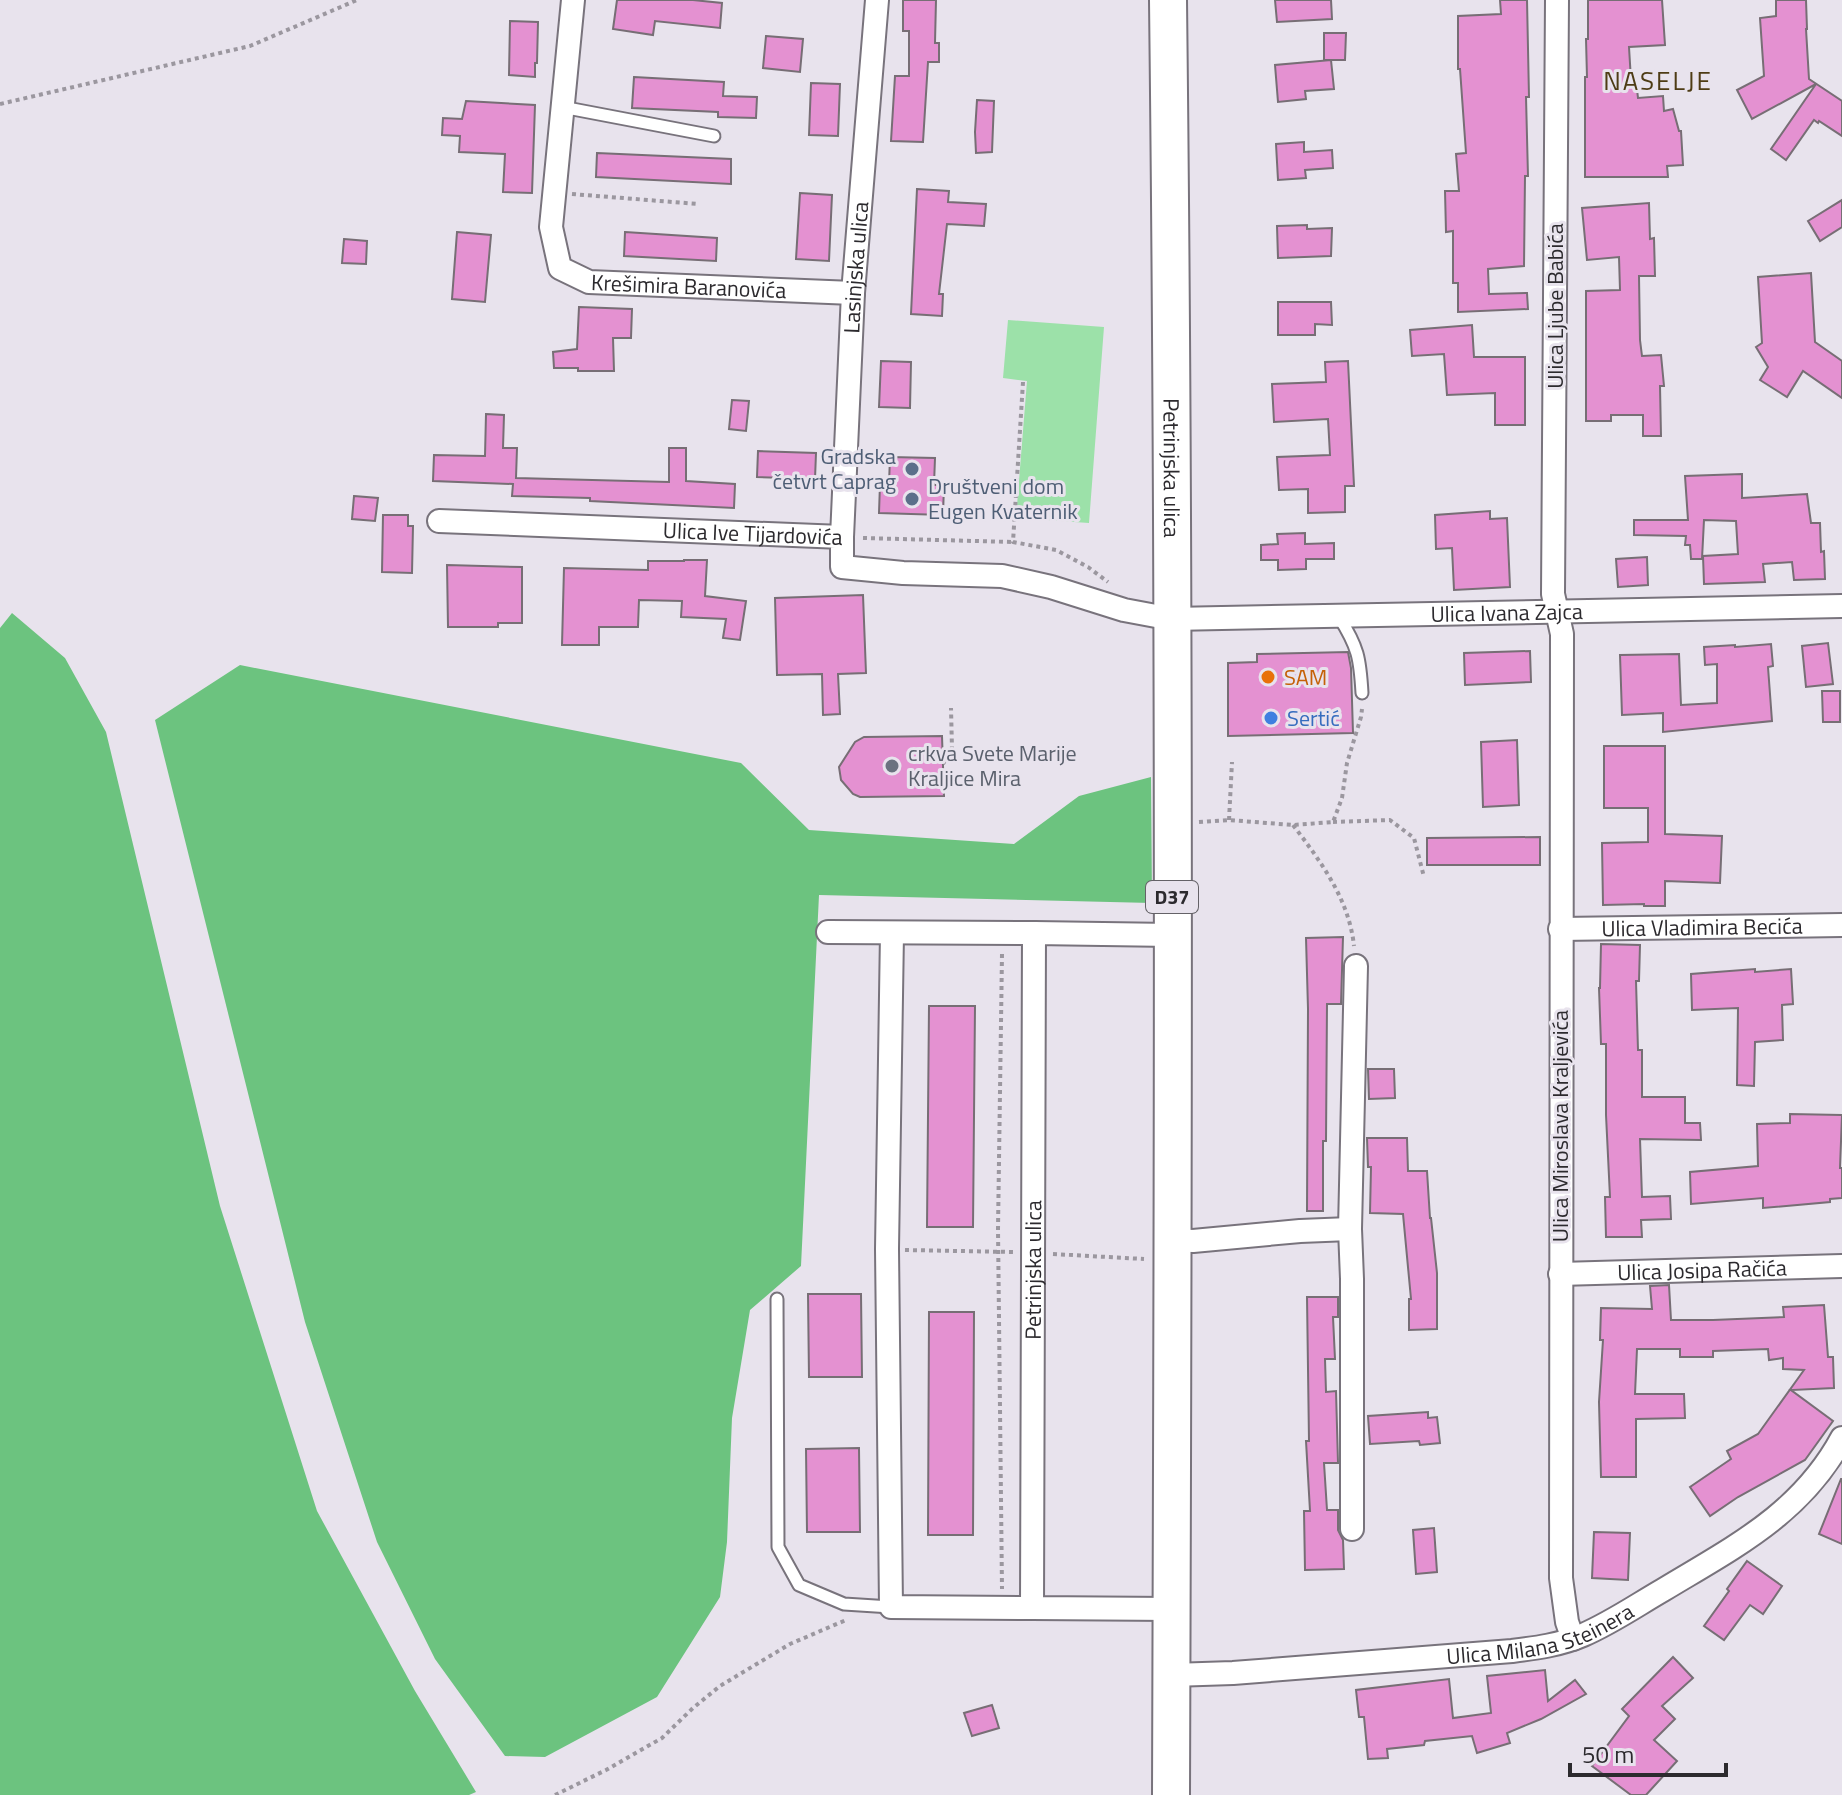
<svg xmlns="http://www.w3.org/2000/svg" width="1842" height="1795" font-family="'Titillium Web',sans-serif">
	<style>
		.green { fill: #9ce1a9 }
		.forest { fill: #6cc37f }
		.building { fill: #e491d1; stroke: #776e75; stroke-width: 2 }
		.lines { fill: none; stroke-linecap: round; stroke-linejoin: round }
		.service-casing { stroke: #78737c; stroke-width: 15 }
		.minor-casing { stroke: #78737c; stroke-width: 26 }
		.primary-casing { stroke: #78737c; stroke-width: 40 }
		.path { stroke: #9b979f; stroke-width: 4; stroke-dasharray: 4 4; stroke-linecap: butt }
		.service { stroke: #fff; stroke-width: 11 }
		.minor { stroke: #fff; stroke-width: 22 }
		.primary { stroke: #fff; stroke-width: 36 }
		.service-dot { fill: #5c6f8a; stroke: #e8e3ed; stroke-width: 3 }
		.food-dot { fill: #e8710a; stroke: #e8e3ed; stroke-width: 3 }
		.shop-dot { fill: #3f7fe0; stroke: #e8e3ed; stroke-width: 3 }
		.worship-dot { fill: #6b7280; stroke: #e8e3ed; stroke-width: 3 }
		.labels { text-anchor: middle; stroke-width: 6; stroke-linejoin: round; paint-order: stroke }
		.shield { fill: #e8e3ed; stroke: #646267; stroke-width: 2 }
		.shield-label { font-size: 20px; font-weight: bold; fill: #2c2a2e }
		.street-label { font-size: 22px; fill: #2c2a2e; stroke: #e8e3ed }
		.service-label { font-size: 22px; fill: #4e5e75; stroke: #e8e3ed; text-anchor: end }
		.food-label { font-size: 22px; fill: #c56008; stroke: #e8e3ed; text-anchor: start }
		.shop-label { font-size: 22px; fill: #366cbe; stroke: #e8e3ed; text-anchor: start }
		.worship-label { font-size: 22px; fill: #5b616d; stroke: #e8e3ed; text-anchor: start }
		.quarter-label { font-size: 26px; letter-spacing: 2px; fill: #4e3c15; stroke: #e8e3ed }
	</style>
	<rect width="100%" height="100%" fill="#e8e3ed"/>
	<!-- green -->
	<polygon class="green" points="1008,320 1104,327 1089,523 1016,518 1027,381 1003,378"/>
	<!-- forest -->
	<g class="forest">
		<polygon points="12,613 65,658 106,732 220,1206 317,1511 415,1691 476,1792 469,1795 0,1795 0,628"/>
		<polygon points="240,665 741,763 809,830 1014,844 1079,796 1151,777 1152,903 819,895 801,1266 750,1310 732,1418 727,1542 720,1597 657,1697 545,1757 505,1756 435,1659 377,1542 305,1322 155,720"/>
	</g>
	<!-- building -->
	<g class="building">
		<polygon points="617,0 693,0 722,3 720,28 655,21 653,35 613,29"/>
		<polygon points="903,0 936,0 935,43 939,43 939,62 928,62 923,142 891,141 895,76 909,76 909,31 903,31"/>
		<polygon points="1275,0 1331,0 1332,19 1277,22"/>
		<polygon points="1500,0 1527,0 1529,97 1526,97 1528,176 1525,176 1524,266 1488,269 1489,294 1527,293 1528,309 1458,312 1458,283 1453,283 1453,231 1446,232 1445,191 1459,191 1456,154 1466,153 1460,69 1458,69 1458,16 1501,14"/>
		<polygon points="1588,0 1662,0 1665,45 1629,47 1631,80 1636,80 1638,98 1663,96 1664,111 1673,109 1679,131 1681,131 1683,165 1667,166 1668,177 1585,177 1585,77 1587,77 1586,39 1588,39"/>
		<polygon points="1776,0 1806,0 1807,29 1806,29 1809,79 1842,101 1842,136 1819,121 1818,123 1814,120 1786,160 1771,149 1816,84 1752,119 1737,90 1764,76 1760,18 1776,16"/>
		<polygon points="510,21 538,22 537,63 535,63 535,77 509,75"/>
		<polygon points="1324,33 1346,33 1345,60 1324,60"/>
		<polygon points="766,36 803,39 800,72 763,68"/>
		<polygon points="1331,60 1334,89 1305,91 1306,99 1278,102 1275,65"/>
		<polygon points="634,77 724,82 723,96 757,97 756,118 718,117 718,112 632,108"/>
		<polygon points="811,83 840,84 838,136 809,135"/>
		<polygon points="977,100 994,101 992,152 976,153 975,132"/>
		<polygon points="466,101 535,105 532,193 503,192 505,154 459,152 460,136 442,135 443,118 462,119"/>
		<polygon points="1304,142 1304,152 1332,150 1333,168 1305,170 1306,178 1278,180 1276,144"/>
		<polygon points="597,153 731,159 731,184 596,177"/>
		<polygon points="917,189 949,191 948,202 986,204 984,226 947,224 939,294 943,294 942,316 911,314"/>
		<polygon points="800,193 832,195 829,261 796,259"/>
		<polygon points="1842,200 1842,227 1820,241 1808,221"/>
		<polygon points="1649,203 1650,239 1654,238 1655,276 1639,276 1640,340 1642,356 1661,355 1664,386 1660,386 1661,436 1643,436 1643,415 1611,415 1611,421 1586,421 1586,291 1620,290 1619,257 1587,260 1582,208"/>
		<polygon points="1307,225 1307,229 1332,228 1331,256 1278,258 1277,226"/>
		<polygon points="457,232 491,235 485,302 452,299"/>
		<polygon points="625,232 717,238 716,261 624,256"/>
		<polygon points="344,239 367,241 366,264 342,263"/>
		<polygon points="1811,273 1815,342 1842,361 1842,398 1803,371 1787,397 1760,380 1768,367 1756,347 1762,343 1758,277"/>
		<polygon points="1278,302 1331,302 1332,325 1315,324 1315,335 1278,335"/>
		<polygon points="579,307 632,309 631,338 613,338 614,371 578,371 578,368 554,368 553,352 577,349"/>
		<polygon points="1472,325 1474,357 1525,357 1525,425 1495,425 1495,393 1447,395 1444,354 1412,356 1410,330"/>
		<polygon points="881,361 911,362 910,408 879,407"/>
		<polygon points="1348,361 1354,486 1345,486 1345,512 1308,513 1308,489 1279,490 1277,457 1330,455 1328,419 1274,422 1272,384 1326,382 1325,362"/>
		<polygon points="732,400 749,401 746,431 729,429"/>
		<polygon points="486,414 504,415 503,448 517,448 516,478 669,482 669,448 686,448 686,481 735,484 734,508 590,501 590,498 512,496 513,484 433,481 434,455 485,456"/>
		<polygon points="758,451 816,453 815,479 757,477"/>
		<polygon points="890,457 935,458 934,485 944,485 943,515 879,513 880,484 889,484"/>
		<polygon points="1742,474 1742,498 1807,494 1811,523 1820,523 1821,552 1824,551 1825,579 1794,580 1792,562 1763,564 1765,582 1704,584 1703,556 1738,554 1736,521 1704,520 1702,559 1691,559 1690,545 1685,545 1686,536 1634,535 1634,520 1688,520 1685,476"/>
		<polygon points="354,496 378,498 375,521 352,519"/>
		<polygon points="1490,511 1490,519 1507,518 1510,587 1454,590 1452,548 1436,549 1435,515"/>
		<polygon points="383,515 408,515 408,526 413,526 412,573 382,572"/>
		<polygon points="1305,533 1305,544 1334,543 1334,559 1306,559 1306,569 1278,570 1278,560 1261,560 1261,545 1278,544 1277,534"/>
		<polygon points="1647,557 1648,585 1618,587 1616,559"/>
		<polygon points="684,560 707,560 705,596 746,601 740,640 723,638 726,619 681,617 682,601 639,600 638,627 599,627 599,645 562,645 564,568 648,570 648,561 684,561"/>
		<polygon points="447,565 522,567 522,623 498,623 498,627 448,627"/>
		<polygon points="863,595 866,673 838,674 840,714 823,715 822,674 777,675 775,598"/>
		<polygon points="1828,643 1833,684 1806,687 1802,646"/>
		<polygon points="1771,644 1773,666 1768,667 1772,721 1663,732 1663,713 1622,715 1620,655 1679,654 1681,705 1717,703 1717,664 1705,665 1704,647 1735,645 1735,647"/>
		<polygon points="1530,651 1531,682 1465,685 1464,653"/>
		<polygon points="1348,652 1351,668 1353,733 1228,736 1228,663 1257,662 1257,654"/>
		<polygon points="1822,691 1840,691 1840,722 1823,722"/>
		<polygon points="942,736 944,796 860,797 853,794 841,780 839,767 855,742 864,737"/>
		<polygon points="1517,740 1519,805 1483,807 1481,742"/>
		<polygon points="1604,746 1665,746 1665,834 1722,836 1720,883 1665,881 1665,906 1644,906 1644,904 1603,905 1602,843 1648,842 1648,808 1604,808"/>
		<polygon points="1540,837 1540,865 1427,865 1427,838"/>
		<polygon points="1343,937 1341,1004 1327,1004 1326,1141 1323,1141 1323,1211 1307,1211 1308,1009 1306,938"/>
		<polygon points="1601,944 1640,945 1639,981 1636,981 1638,1050 1642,1050 1642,1097 1685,1097 1685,1123 1700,1123 1701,1140 1640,1139 1642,1197 1670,1196 1671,1219 1641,1220 1642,1237 1606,1237 1605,1197 1610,1197 1606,1115 1606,1044 1601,1044 1599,988 1600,988"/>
		<polygon points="1755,969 1755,972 1791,969 1793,1004 1782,1005 1783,1040 1755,1042 1754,1086 1737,1085 1738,1008 1692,1010 1691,974"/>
		<polygon points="929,1006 975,1006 973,1227 927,1227"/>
		<polygon points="1368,1069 1394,1069 1395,1098 1369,1099"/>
		<polygon points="1790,1114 1842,1115 1840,1168 1842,1168 1842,1198 1830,1199 1830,1202 1763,1208 1763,1198 1691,1204 1690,1172 1758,1166 1757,1124 1790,1123"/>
		<polygon points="1367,1138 1407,1138 1408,1171 1427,1171 1430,1218 1431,1218 1437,1273 1437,1329 1409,1330 1409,1299 1411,1299 1403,1214 1370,1213 1371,1167 1368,1167"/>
		<polygon points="1669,1285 1671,1320 1713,1320 1784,1317 1783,1307 1824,1305 1828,1357 1833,1357 1834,1388 1791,1390 1833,1421 1805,1460 1738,1497 1710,1516 1690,1487 1731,1459 1727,1451 1758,1434 1804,1370 1783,1369 1783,1358 1769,1360 1768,1349 1713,1351 1713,1357 1680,1357 1680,1349 1637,1349 1635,1394 1684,1394 1685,1418 1636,1419 1636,1477 1601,1477 1599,1402 1603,1340 1600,1340 1601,1308 1652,1309 1650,1286"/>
		<polygon points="808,1294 861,1294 862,1377 809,1377"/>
		<polygon points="1307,1297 1338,1297 1338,1317 1333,1317 1335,1359 1325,1359 1326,1392 1336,1391 1338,1463 1324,1463 1327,1510 1338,1510 1338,1530 1343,1540 1344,1569 1305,1570 1304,1511 1310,1511 1306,1441 1309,1441"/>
		<polygon points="929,1312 974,1312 973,1535 928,1535"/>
		<polygon points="1428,1412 1428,1418 1437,1417 1440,1443 1420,1445 1419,1441 1370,1444 1368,1416"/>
		<polygon points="859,1448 860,1532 807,1532 806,1449"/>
		<polygon points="1841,1479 1842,1479 1842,1544 1819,1534"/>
		<polygon points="1434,1528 1437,1572 1416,1574 1413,1530"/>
		<polygon points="1594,1532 1630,1533 1628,1580 1592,1578"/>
		<polygon points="1747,1561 1782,1586 1763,1614 1750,1605 1724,1640 1704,1626 1729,1591 1727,1589"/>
		<polygon points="1673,1657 1693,1678 1662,1706 1675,1719 1654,1740 1677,1761 1646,1795 1631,1795 1592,1766 1629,1716 1622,1709"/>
		<polygon points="1545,1670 1548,1701 1575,1680 1586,1694 1541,1719 1507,1733 1510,1743 1477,1753 1472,1736 1425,1741 1424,1745 1387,1749 1388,1758 1368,1759 1364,1717 1359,1717 1356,1690 1449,1679 1453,1718 1491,1713 1487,1676"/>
		<polygon points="992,1705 999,1728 972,1736 964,1713"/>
	</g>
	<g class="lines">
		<!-- service casing -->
		<g class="service-casing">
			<g id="service">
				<polyline points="562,107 714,136"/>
				<path d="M1339,617c19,30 21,41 23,76"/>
				<polyline points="777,1299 778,1547 799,1585 844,1604 891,1607"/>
			</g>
		</g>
		<!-- minor casing -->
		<g class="minor-casing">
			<g id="minor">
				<path id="s1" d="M573,0l-22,227 9,41 29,14 264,11"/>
				<polyline points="1557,0 1553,594 1562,634 1561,1578 1567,1622 1573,1639"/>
				<path id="s2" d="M439,521l403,16v30l61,6 99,3 49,11 73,23 48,9 670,-13"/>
				<path id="s3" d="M842,537l11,-244 24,-293"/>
				<path id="s4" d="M1560,929l282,-4"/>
				<polyline points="828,932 1034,933"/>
				<polyline points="892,933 887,1249 891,1607 1032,1608"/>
				<polyline points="1173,1240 1193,1241 1300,1231 1350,1229"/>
				<path id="s5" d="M1560,1274l282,-8"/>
				<polyline points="1352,1529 1352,1279 1350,1229 1356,966"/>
				<path id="s6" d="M1172,1609l-140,-1 2,-675 138,2"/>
				<path id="s7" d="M1172,1675l61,-2 279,-22c24,-3 48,-6 71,-16 28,-12 54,-30 80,-45 71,-43 138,-76 179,-152"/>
			</g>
		</g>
		<!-- primary casing -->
		<g class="primary-casing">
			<g id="primary">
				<path id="s8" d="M1168,0c7,598 5,1197 3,1795"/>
			</g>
		</g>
		<!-- path -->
		<g class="path">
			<polyline points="0,104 250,46 357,0"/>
			<polyline points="572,194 698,204"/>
			<polyline points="1023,382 1013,542 1056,550 1088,567 1108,582"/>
			<polyline points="863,538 1013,542"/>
			<polyline points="943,764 952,749 951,708"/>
			<polyline points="1229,820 1232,762"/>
			<polyline points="1199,822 1229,820 1293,825 1333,822 1342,798 1347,763 1361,717 1362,709"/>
			<polyline points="1333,822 1390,820 1414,838 1424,877"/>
			<path d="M1293,825c28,37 56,74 61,121"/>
			<polyline points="1002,954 998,1229 1002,1589"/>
			<polyline points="905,1250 1013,1252"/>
			<polyline points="1053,1254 1144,1259"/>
			<polyline points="555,1795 606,1770 662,1738 693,1708 720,1686 790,1644 846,1620"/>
		</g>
		<!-- service -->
		<use href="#service" class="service"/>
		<!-- minor -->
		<use href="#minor" class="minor"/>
		<!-- primary -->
		<use href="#primary" class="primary"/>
	</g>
	<!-- markers -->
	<g class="service-dot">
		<circle cx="912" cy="469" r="8"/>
		<circle cx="912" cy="499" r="8"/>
	</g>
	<circle class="food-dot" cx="1268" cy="677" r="8"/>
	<circle class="shop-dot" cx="1271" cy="718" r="8"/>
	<circle class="worship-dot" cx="892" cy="766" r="8"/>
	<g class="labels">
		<!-- shield labels -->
		<rect class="shield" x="1146" y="881" width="52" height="32" rx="6"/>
		<g class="shield-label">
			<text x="1172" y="904">D37</text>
		</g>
		<!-- street labels -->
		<g class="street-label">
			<text dy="8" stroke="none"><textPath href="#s3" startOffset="270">Lasinjska ulica</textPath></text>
			<text dy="8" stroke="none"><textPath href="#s1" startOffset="402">Krešimira Baranovića</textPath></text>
			<text transform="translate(1555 306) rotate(-90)" y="8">Ulica Ljube Babića</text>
			<text dy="8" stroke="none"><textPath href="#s8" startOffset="468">Petrinjska ulica</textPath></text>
			<text dy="8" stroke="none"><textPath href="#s2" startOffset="314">Ulica Ive Tijardovića</textPath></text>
			<text dy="8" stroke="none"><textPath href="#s2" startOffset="1104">Ulica Ivana Zajca</textPath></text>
			<text dy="8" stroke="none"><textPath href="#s4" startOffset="142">Ulica Vladimira Becića</textPath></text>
			<text transform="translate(1560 1126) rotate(-90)" y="8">Ulica Miroslava Kraljevića</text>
			<text dy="8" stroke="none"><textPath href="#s5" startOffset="142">Ulica Josipa Račića</textPath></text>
			<text dy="8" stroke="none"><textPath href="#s6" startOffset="478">Petrinjska ulica</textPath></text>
			<text dy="8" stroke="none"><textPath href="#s7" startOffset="372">Ulica Milana Steinera</textPath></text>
		</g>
		<!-- service labels -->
		<g class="service-label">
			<text x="896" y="464">Gradska<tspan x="896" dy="25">četvrt Caprag</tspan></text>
			<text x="928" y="494" text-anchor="start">Društveni dom<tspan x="928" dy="25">Eugen Kvaternik</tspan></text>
		</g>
		<!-- food labels -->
		<g class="food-label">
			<text x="1284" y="685">SAM</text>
		</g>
		<!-- shop labels -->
		<g class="shop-label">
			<text x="1287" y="726">Sertić</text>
		</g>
		<!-- worship labels -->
		<g class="worship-label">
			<text x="908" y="761">crkva Svete Marije<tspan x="908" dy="25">Kraljice Mira</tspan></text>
		</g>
		<!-- quarter labels -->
		<g class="quarter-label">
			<text x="1658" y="90">NASELJE</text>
		</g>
	</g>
	<!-- scale -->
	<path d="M1570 1763v12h156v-12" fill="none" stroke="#2c2a2e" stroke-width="4"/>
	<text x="1582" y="1763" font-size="24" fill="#2c2a2e" stroke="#e8e3ed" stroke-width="6" paint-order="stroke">50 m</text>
</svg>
